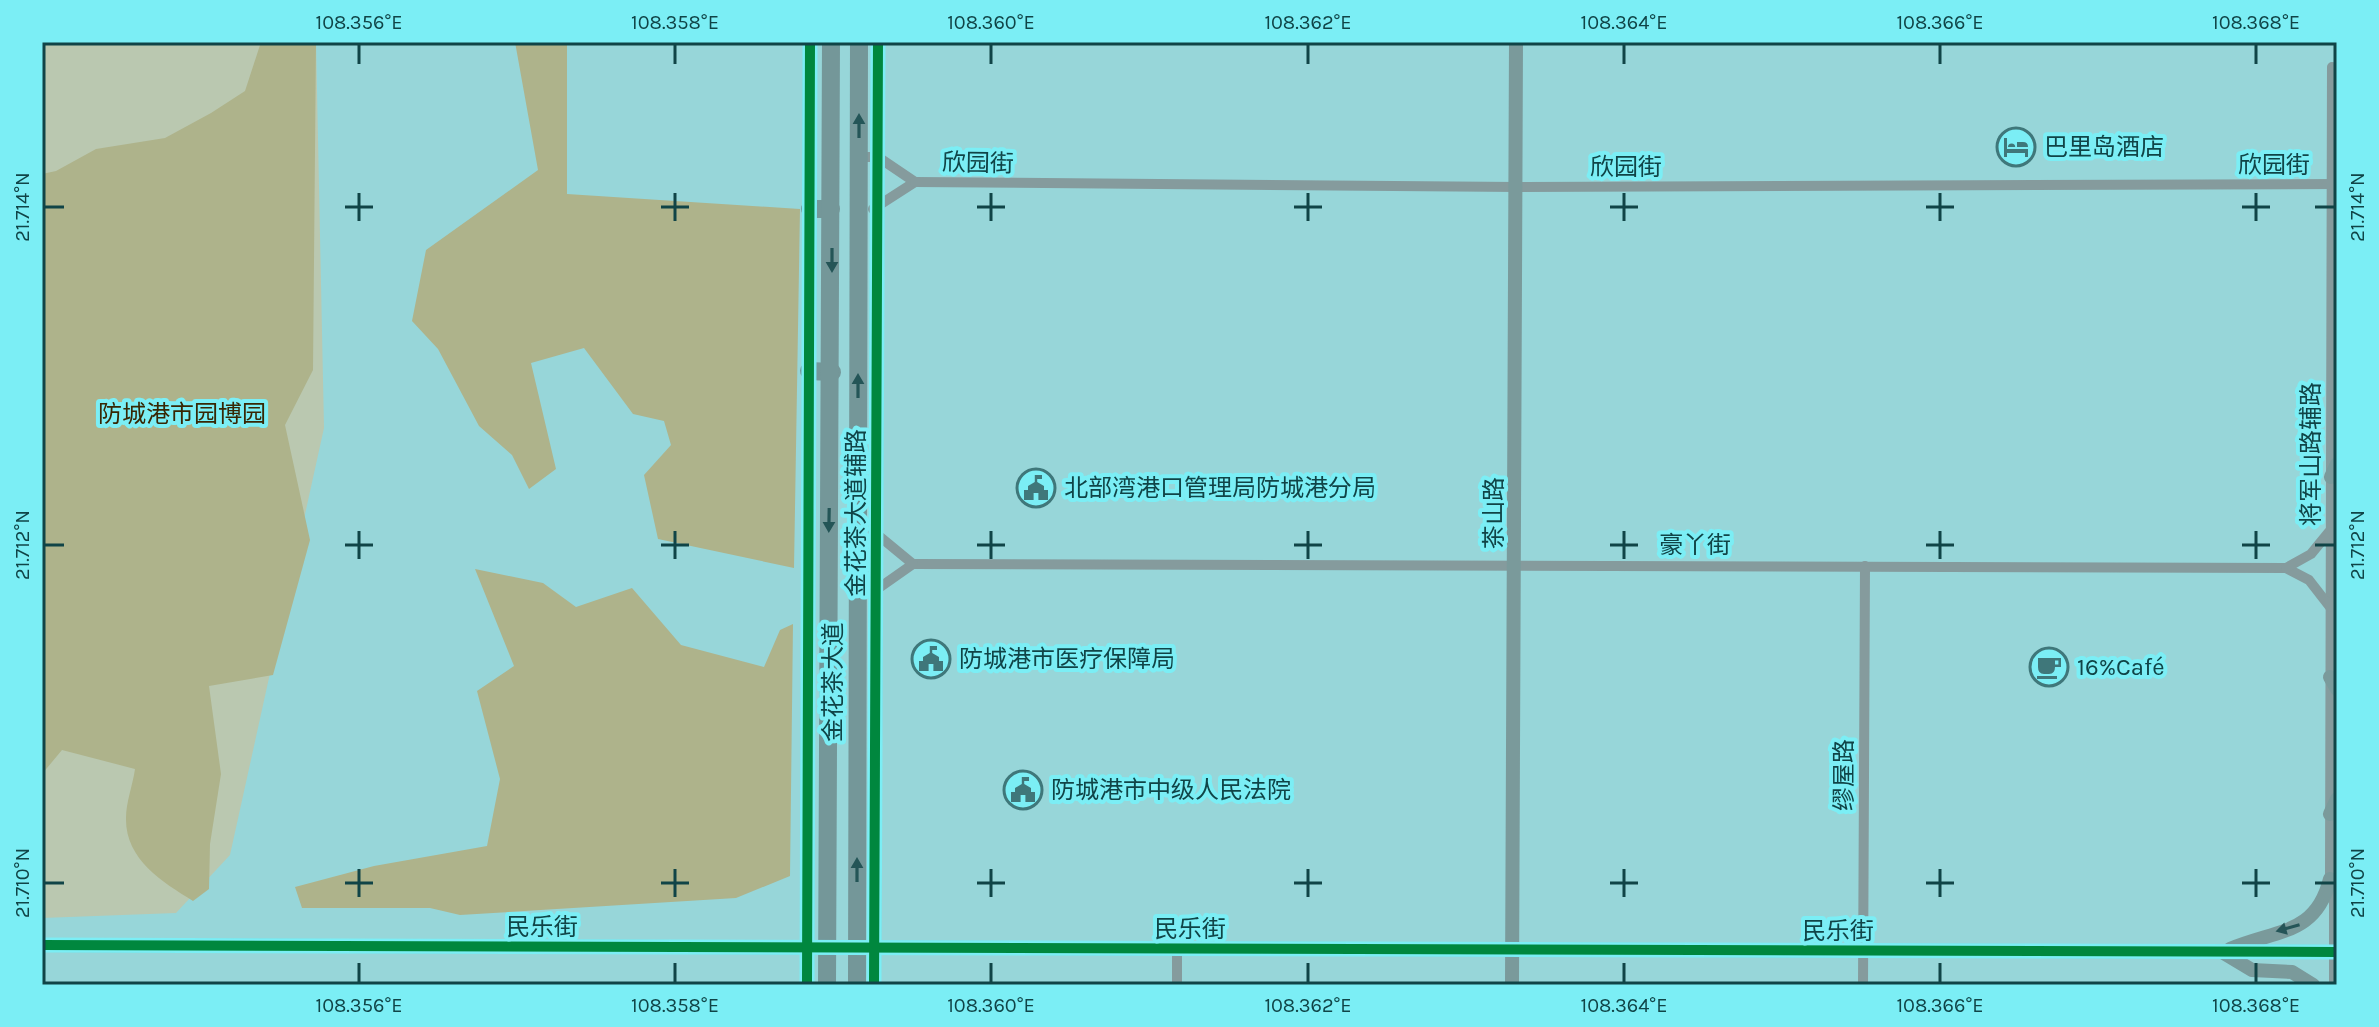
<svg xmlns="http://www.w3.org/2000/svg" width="2379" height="1027" font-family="Karla,'Noto Sans SC',sans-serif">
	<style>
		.green { fill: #bac8b0 }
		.forest { fill: #aeb38b }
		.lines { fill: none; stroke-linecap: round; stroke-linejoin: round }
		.street { stroke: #859b9d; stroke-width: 10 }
		.secondary { stroke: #7a9a9b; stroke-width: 14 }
		.highway { stroke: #749799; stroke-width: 18 }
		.cycleway-casing { stroke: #7beef5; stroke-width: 15 }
		.cycleway { stroke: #00873e; stroke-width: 10 }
		.oneway { fill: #245557 }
		.oneway2 { fill: #255558 }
		.ticks { fill: none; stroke: #104447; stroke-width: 3 }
		.labels { text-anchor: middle; stroke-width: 8; stroke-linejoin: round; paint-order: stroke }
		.poi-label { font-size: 24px; fill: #104447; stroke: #7beef5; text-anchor: start }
		.street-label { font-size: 24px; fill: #104447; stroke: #7beef5 }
		.park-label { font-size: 24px; fill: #372603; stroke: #7beef5 }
		.neatline { fill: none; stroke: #104447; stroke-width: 3 }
		.ticks-label { font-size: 20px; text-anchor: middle; fill: #104447 }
	</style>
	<rect width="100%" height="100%" fill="#97d6d9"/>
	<!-- green -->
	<polygon class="green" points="42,42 316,42 324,428 230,855 176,913 42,918"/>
	<!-- forest -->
	<g class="forest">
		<path d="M261,42h55l-3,328 -28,55 25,115 -37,135 -64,11 12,88 -11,70 -1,45 -16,12c-31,-19 -68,-42 -67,-83 0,-16 7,-34 9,-49l-73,-19 -20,24v-600l14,-3 40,-22 69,-11 46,-25 34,-22z"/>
		<polygon points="515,42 567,42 567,194 800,209 794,568 658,539 644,475 671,445 664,421 633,414 584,348 531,363 556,469 529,489 512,455 479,426 438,349 412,321 426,250 538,170"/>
		<polygon points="475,569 543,583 576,607 632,588 681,645 764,667 780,630 793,624 790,876 736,898 460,915 430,908 302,908 295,887 374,866 487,846 500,779 477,691 514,666"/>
	</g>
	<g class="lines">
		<!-- street -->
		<g class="street">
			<polyline points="2332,67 2330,879 2334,900 2334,985"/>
			<polyline points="859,157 878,157 915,182 873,209"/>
			<polyline points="915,182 1517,187 2337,184"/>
			<polyline points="913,564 2286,568 2309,580 2330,607"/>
			<polyline points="2286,568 2311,554 2329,532"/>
			<polyline points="857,590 876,590 913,564 873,531"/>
			<polyline points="1177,985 1177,949"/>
			<polyline points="1863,985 1865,566"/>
		</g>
		<!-- secondary -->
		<g class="secondary">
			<polyline points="2331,477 2337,464"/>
			<polyline points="2330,677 2337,689"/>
			<polyline points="2330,814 2337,799"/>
			<polyline points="42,945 2337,952"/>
			<path d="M2230,949c48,-20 86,-14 100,-70"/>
			<polyline points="2222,952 2252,970 2292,972 2313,985"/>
			<polyline points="807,985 810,42"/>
			<polyline points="874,985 878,42"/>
			<polyline points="1512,985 1516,42"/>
		</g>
		<!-- highway -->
		<g class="highway">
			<polyline points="810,209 831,209"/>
			<polyline points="809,371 832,372"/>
			<polyline points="827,985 831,42"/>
			<polyline points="857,985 859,42"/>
		</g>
		<!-- cycleway casing -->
		<g class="cycleway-casing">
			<g id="cycleway">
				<polyline points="42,945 2337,952"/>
				<polyline points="807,985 810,42"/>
				<polyline points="874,985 878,42"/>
			</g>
		</g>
		<!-- cycleway -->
		<use href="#cycleway" class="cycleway"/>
	</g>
	<!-- one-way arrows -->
	<defs><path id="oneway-solid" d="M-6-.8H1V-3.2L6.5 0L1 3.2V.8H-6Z" transform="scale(2)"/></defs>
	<g class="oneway">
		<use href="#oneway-solid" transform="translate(859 126) rotate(-90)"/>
		<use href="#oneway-solid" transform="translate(832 260) rotate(90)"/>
		<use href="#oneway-solid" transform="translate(858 386) rotate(-90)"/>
		<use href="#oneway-solid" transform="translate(829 520) rotate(91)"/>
		<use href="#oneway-solid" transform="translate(857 870) rotate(-90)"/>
	</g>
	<use class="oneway2" href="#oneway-solid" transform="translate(2288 928) rotate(164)"/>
	<!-- ticks -->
	<path class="ticks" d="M359,44v20M675,44v20M991,44v20M1308,44v20M1624,44v20M1940,44v20M2256,44v20M359,193v28M675,193v28M991,193v28M1308,193v28M1624,193v28M1940,193v28M2256,193v28M44,207h20M345,207h28M661,207h28M977,207h28M1294,207h28M1610,207h28M1926,207h28M2242,207h28M2315,207h20M359,531v28M675,531v28M991,531v28M1308,531v28M1624,531v28M1940,531v28M2256,531v28M44,545h20M345,545h28M661,545h28M977,545h28M1294,545h28M1610,545h28M1926,545h28M2242,545h28M2315,545h20M359,869v28M675,869v28M991,869v28M1308,869v28M1624,869v28M1940,869v28M2256,869v28M44,883h20M345,883h28M661,883h28M977,883h28M1294,883h28M1610,883h28M1926,883h28M2242,883h28M2315,883h20M359,963v20M675,963v20M991,963v20M1308,963v20M1624,963v20M1940,963v20M2256,963v20"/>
	<!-- icons -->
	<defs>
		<g id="hotel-ring" transform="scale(2)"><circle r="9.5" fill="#7beef5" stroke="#3f777a" stroke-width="1.5"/><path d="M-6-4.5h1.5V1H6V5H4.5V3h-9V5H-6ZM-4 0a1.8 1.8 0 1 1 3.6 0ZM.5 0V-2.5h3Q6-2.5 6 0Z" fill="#3f777a"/></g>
		<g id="civic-ring" transform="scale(2)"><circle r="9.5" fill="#7beef5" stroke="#3f777a" stroke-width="1.5"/><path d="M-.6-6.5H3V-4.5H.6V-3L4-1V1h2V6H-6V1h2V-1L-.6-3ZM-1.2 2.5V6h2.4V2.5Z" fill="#3f777a"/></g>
		<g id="cafe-ring" transform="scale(2)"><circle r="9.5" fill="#7beef5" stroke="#3f777a" stroke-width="1.5"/><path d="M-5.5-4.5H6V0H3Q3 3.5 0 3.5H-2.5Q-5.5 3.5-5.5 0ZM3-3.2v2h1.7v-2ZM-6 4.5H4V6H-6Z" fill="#3f777a"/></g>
	</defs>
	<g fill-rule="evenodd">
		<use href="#hotel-ring" x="2016" y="147"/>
		<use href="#civic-ring" x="1036" y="488"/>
		<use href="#civic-ring" x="931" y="659"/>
		<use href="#cafe-ring" x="2049" y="667"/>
		<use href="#civic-ring" x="1023" y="790"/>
	</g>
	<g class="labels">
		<!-- poi labels -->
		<g class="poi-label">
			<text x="2044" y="155">巴里岛酒店</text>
			<text x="1064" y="496">北部湾港口管理局防城港分局</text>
			<text x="959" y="667">防城港市医疗保障局</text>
			<text x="2077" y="675">16%Café</text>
			<text x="1051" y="798">防城港市中级人民法院</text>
		</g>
		<!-- street labels -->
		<g class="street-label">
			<text transform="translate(978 163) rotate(1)" y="8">欣园街</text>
			<text x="2274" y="173">欣园街</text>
			<text x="1626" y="175">欣园街</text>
			<text transform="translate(2311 454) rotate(-90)" y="8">将军山路辅路</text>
			<text transform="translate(856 513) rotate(-90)" y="8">金花茶大道辅路</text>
			<text transform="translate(1494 513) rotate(-90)" y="8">茶山路</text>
			<text x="1695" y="553">豪丫街</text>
			<text transform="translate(833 682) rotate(-90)" y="8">金花茶大道</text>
			<text transform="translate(1844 775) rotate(-90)" y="8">缪屋路</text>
			<text x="542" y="935">民乐街</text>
			<text x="1190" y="937">民乐街</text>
			<text x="1838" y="939">民乐街</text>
		</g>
		<!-- park labels -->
		<g class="park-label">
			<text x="182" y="422">防城港市园博园</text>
		</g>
	</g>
	<!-- border -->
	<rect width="2379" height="1027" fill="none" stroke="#7beef5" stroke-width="88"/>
	<rect x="44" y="44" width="2291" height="939" class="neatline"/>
	<g class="ticks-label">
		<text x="359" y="29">108.356°E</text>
		<text x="675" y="29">108.358°E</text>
		<text x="991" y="29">108.360°E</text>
		<text x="1308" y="29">108.362°E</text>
		<text x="1624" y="29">108.364°E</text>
		<text x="1940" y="29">108.366°E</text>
		<text x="2256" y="29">108.368°E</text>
		<text transform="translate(22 207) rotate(-90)" y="7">21.714°N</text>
		<text transform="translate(2357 207) rotate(-90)" y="7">21.714°N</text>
		<text transform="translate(22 545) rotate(-90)" y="7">21.712°N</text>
		<text transform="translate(2357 545) rotate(-90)" y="7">21.712°N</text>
		<text transform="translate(22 883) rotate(-90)" y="7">21.710°N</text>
		<text transform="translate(2357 883) rotate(-90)" y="7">21.710°N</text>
		<text x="359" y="1012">108.356°E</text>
		<text x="675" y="1012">108.358°E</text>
		<text x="991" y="1012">108.360°E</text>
		<text x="1308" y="1012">108.362°E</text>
		<text x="1624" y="1012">108.364°E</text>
		<text x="1940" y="1012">108.366°E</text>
		<text x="2256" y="1012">108.368°E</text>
	</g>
</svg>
